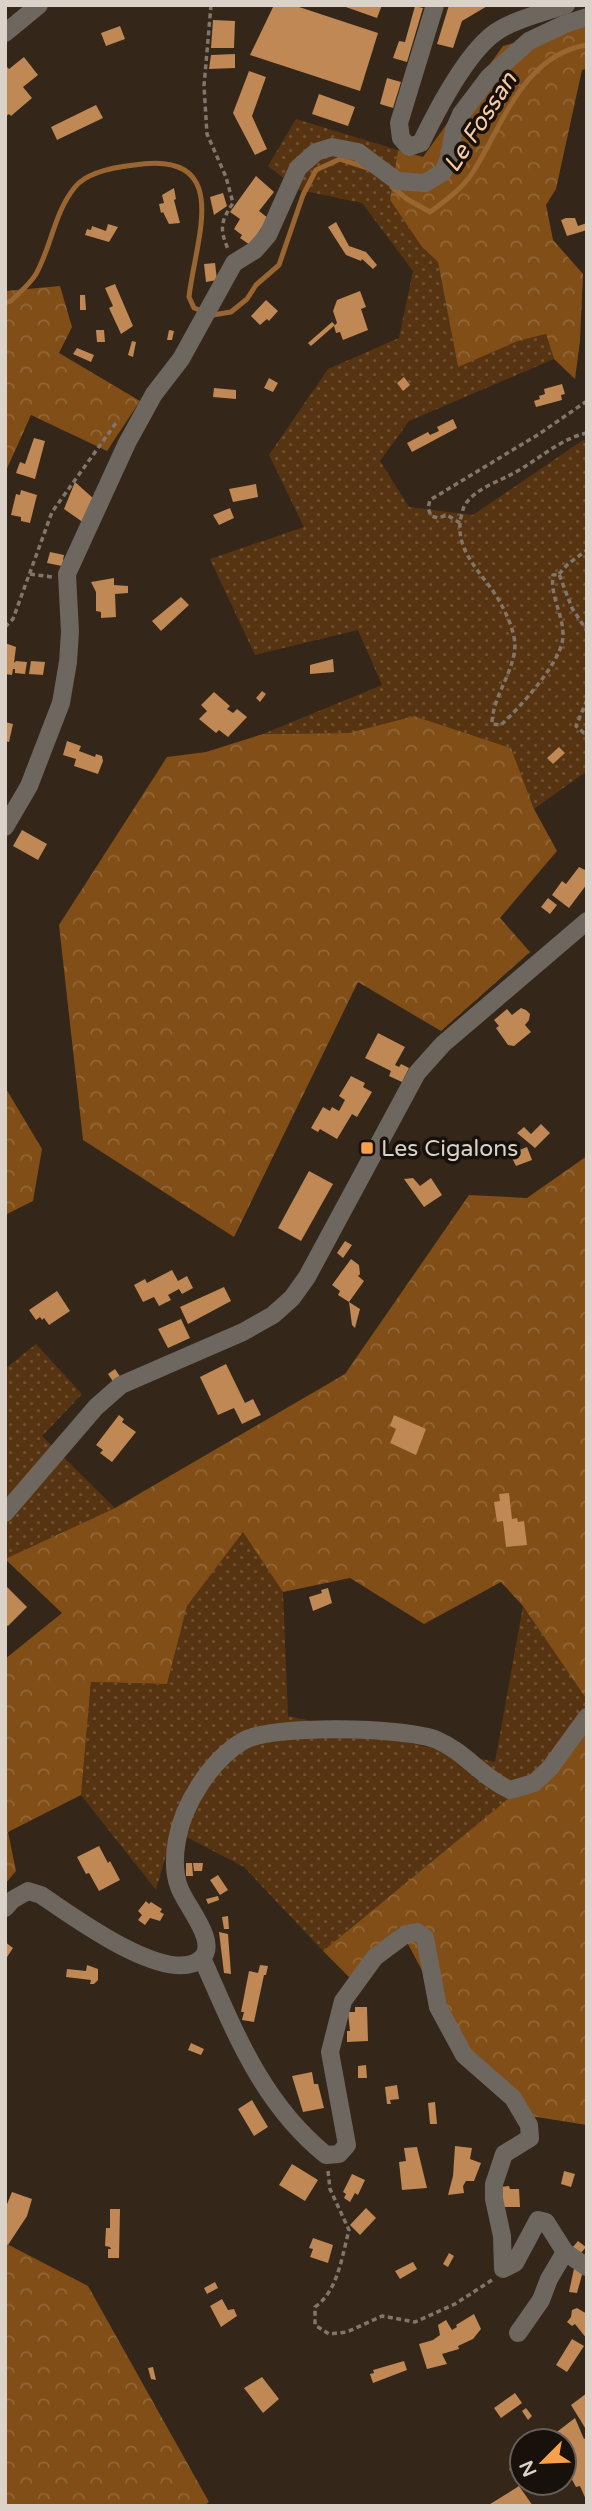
<svg xmlns="http://www.w3.org/2000/svg" width="592" height="2511" font-family="'Varela Round',sans-serif">
	<style>
		.green { fill: url(#green-dots) }
		.forest { fill: url(#forest-crowns) }
		.lines { fill: none; stroke-linecap: round; stroke-linejoin: round }
		.stream { stroke: #996531; stroke-width: 5 }
		.building { fill: #bf8854 }
		.path { stroke: #81766b; stroke-width: 3.5; stroke-dasharray: 5 3.5; stroke-linecap: butt }
		.minor { stroke: #6e6760; stroke-width: 18 }
		.poi-dot { fill: #f8a14a; stroke: #17100b; stroke-width: 2.5 }
		.labels { text-anchor: middle; stroke-width: 7; stroke-linejoin: round; paint-order: stroke }
		.poi-label { font-size: 23px; fill: #dbd2ca; stroke: #17100b; text-anchor: start }
		.water-label { font-size: 24px; font-style: italic; fill: #f9cba2; stroke: #17100b }
	</style>
	<defs>
		<pattern id="green-dots" width="8" height="8" patternUnits="userSpaceOnUse" patternTransform="scale(1.75)"><rect width="8" height="8" fill="#573411"/><path d="M2 2h.1M6 6h.1" fill="none" stroke="#6f5032" stroke-width="1.8" stroke-linecap="round"/></pattern>
		<pattern id="forest-crowns" width="20" height="18" patternUnits="userSpaceOnUse" patternTransform="scale(1.75)"><rect width="20" height="18" fill="#814e17"/><path d="M2 6a3 3 0 1 1 6 0M12 15a3 3 0 1 1 6 0" fill="none" stroke="#926737"/></pattern>
	</defs>
	<rect width="100%" height="100%" fill="#342619"/>
	<!-- green -->
	<g class="green">
		<polygon points="296,119 398,150 390,200 422,247 438,262 458,366 518,341 546,334 554,359 409,421 380,461 409,507 473,515 583,440 587,440 587,771 534,809 511,748 414,716 349,733 263,734 382,685 358,630 255,655 210,559 304,527 269,455 328,369 399,338 413,271 362,203 299,190 268,166"/>
		<polygon points="36,1344 82,1394 42,1436 115,1508 5,1559 5,1369"/>
		<polygon points="243,1531 283,1592 288,1716 495,1762 523,1606 587,1700 587,1730 497,1808 323,1951 244,1867 173,1830 156,1890 81,1795 91,1682 167,1684 187,1606"/>
	</g>
	<!-- forest -->
	<g class="forest">
		<polygon points="587,22 587,69 582,70 556,189 546,205 553,240 583,274 580,341 575,379 554,359 546,334 518,341 458,367 438,262 422,247 390,200 398,150 423,157 503,46"/>
		<polygon points="60,286 72,327 59,353 140,401 107,451 31,415 5,473 5,291"/>
		<polygon points="414,716 511,748 534,809 557,851 500,918 530,952 441,1031 358,982 234,1237 83,1140 59,925 167,757 206,752 263,734 349,733"/>
		<polygon points="5,1087 42,1149 33,1201 5,1215"/>
		<polygon points="587,1156 587,1700 523,1606 501,1582 424,1624 350,1578 283,1592 243,1532 187,1606 167,1684 91,1682 81,1795 8,1832 16,1871 5,1884 5,1659 62,1613 5,1559 115,1508 345,1374 469,1195 527,1198"/>
		<polygon points="587,1730 587,2125 524,2115 479,2078 399,1927 350,1978 323,1951 497,1808"/>
		<polygon points="5,2243 88,2286 209,2502 204,2506 5,2506"/>
	</g>
	<g class="lines">
		<!-- stream -->
		<g class="stream">
			<path d="M392,187l15,12 23,13c16,-12 32,-23 43,-40 30,-47 50,-117 114,-127"/>
			<path d="M5,303l6,-2c8,-8 19,-17 25,-27 16,-29 18,-61 39,-87 12,-15 41,-20 59,-22 101,-16 61,75 55,132l5,11 19,7 18,-3 16,-13 9,-14 23,-20 24,-70 13,-25 24,-11 31,10"/>
		</g>
	</g>
	<!-- building -->
	<g class="building">
		<polygon points="274,5 293,5 378,33 360,91 250,55"/>
		<polygon points="340,5 382,5 377,18"/>
		<polygon points="449,5 489,5 462,21 453,48 437,44"/>
		<polygon points="415,6 423,8 407,62 393,58 399,41 405,42"/>
		<polygon points="213,20 235,21 234,48 211,48"/>
		<polygon points="120,26 125,39 106,46 101,33"/>
		<polygon points="235,54 235,68 209,69 211,55"/>
		<polygon points="24,57 38,75 23,87 32,98 11,116 9,114 5,117 5,69 7,67 9,69"/>
		<polygon points="249,71 266,77 252,116 267,149 255,155 233,113"/>
		<polygon points="387,78 401,82 393,108 380,104"/>
		<polygon points="319,94 355,107 348,126 312,114"/>
		<polygon points="96,105 103,118 57,140 51,127"/>
		<polygon points="256,176 274,192 259,211 268,218 250,245 240,238 242,235 234,229 240,219 230,212"/>
		<polygon points="174,188 176,199 174,200 180,223 169,224 163,212 161,213 159,204 164,203 162,195"/>
		<polygon points="223,193 227,206 214,215 210,197"/>
		<polygon points="566,218 575,218 578,226 587,223 587,230 567,236 561,220"/>
		<polygon points="336,222 349,246 366,252 377,265 373,269 362,259 361,261 346,255 328,227"/>
		<polygon points="108,224 118,227 109,242 85,235 87,229 91,230 92,226 106,231"/>
		<polygon points="215,263 217,280 206,282 204,264"/>
		<polygon points="115,284 133,326 121,334 109,308 113,306 105,288"/>
		<polygon points="360,291 366,307 361,309 368,330 343,340 340,332 336,333 334,326 337,323 333,311 337,300"/>
		<polygon points="80,295 85,295 86,310 80,310"/>
		<polygon points="266,300 278,311 269,321 267,319 260,325 251,316"/>
		<polygon points="332,322 335,325 311,346 308,343"/>
		<polygon points="96,330 104,330 105,342 97,342"/>
		<polygon points="169,330 174,331 172,340 167,340"/>
		<polygon points="132,341 136,342 133,357 128,355"/>
		<polygon points="77,348 94,355 91,362 73,354"/>
		<polygon points="404,377 410,385 403,391 397,383"/>
		<polygon points="269,378 278,383 273,392 264,388"/>
		<polygon points="562,384 565,394 561,395 562,400 536,407 534,401 540,399 539,396 545,394 544,389"/>
		<polygon points="214,388 236,390 236,399 213,397"/>
		<polygon points="453,419 457,428 412,452 407,443 428,432 430,435 439,431 437,427"/>
		<polygon points="34,438 45,441 35,479 16,473 20,462 25,464"/>
		<polygon points="75,482 94,499 84,523 64,509"/>
		<polygon points="256,484 258,497 233,502 229,489"/>
		<polygon points="21,490 37,495 30,523 21,521 21,517 11,515 16,494 20,495"/>
		<polygon points="230,508 234,518 219,525 213,515"/>
		<polygon points="50,552 64,555 62,566 47,563"/>
		<polygon points="114,578 114,585 128,586 128,593 115,594 116,617 101,618 101,612 96,611 96,592 91,582"/>
		<polygon points="181,597 189,605 161,631 152,621"/>
		<polygon points="5,643 16,647 14,663 16,661 27,662 25,674 15,673 15,669 13,669 12,675 5,674"/>
		<polygon points="333,659 334,672 310,674 310,665"/>
		<polygon points="31,661 45,662 43,675 29,674"/>
		<polygon points="262,691 266,694 260,702 256,698"/>
		<polygon points="214,692 230,706 227,709 233,713 237,709 247,717 228,737 219,730 216,733 199,719 207,711 201,705"/>
		<polygon points="5,722 13,724 9,742 5,741"/>
		<polygon points="67,741 81,746 79,751 95,757 96,754 102,756 103,761 98,774 74,766 76,759 63,755"/>
		<polygon points="559,747 565,753 553,764 547,758"/>
		<polygon points="22,830 47,844 38,860 13,846"/>
		<polygon points="579,867 587,871 587,884 569,908 552,895 562,881 566,884"/>
		<polygon points="548,898 557,905 550,914 541,907"/>
		<polygon points="521,1008 526,1010 530,1014 529,1020 525,1025 531,1032 514,1046 508,1045 496,1028 499,1026 494,1020 507,1009 512,1015"/>
		<polygon points="378,1033 405,1047 395,1065 399,1067 401,1064 409,1068 402,1082 389,1076 391,1071 365,1058"/>
		<polygon points="351,1076 365,1083 363,1087 372,1092 357,1117 352,1114 337,1139 320,1129 318,1132 311,1128 323,1107 330,1111 332,1107 339,1111 345,1100 339,1096"/>
		<polygon points="541,1124 550,1133 535,1148 517,1133 524,1127 531,1134"/>
		<polygon points="527,1147 532,1160 516,1166 510,1154"/>
		<polygon points="309,1171 333,1184 301,1241 278,1228"/>
		<polygon points="413,1178 420,1186 431,1178 442,1195 424,1207 404,1179"/>
		<polygon points="345,1241 352,1245 343,1258 337,1253"/>
		<polygon points="351,1259 359,1265 360,1274 358,1276 364,1281 349,1302 338,1295 340,1291 332,1285"/>
		<polygon points="172,1270 178,1281 187,1276 193,1288 182,1294 179,1289 168,1295 171,1300 159,1306 154,1297 143,1302 134,1285 145,1279 147,1283"/>
		<polygon points="224,1287 231,1301 188,1324 180,1307"/>
		<polygon points="57,1291 70,1311 49,1325 44,1318 42,1320 40,1317 36,1320 29,1310"/>
		<polygon points="349,1302 360,1309 355,1328 352,1325"/>
		<polygon points="181,1319 190,1338 168,1348 158,1329"/>
		<polygon points="226,1364 245,1403 253,1399 261,1415 242,1424 234,1408 218,1415 200,1377"/>
		<polygon points="115,1369 121,1378 114,1383 108,1374"/>
		<polygon points="119,1415 124,1419 122,1422 136,1432 112,1462 100,1453 103,1450 96,1445"/>
		<polygon points="394,1415 426,1429 416,1455 390,1443 396,1429 390,1426"/>
		<polygon points="509,1493 512,1519 517,1518 518,1522 524,1521 527,1545 506,1547 503,1521 497,1522 494,1502 500,1501 499,1494"/>
		<polygon points="5,1585 27,1607 8,1626 5,1624"/>
		<polygon points="328,1588 332,1603 313,1611 309,1597 322,1593 321,1590"/>
		<polygon points="99,1846 108,1863 110,1861 120,1880 99,1891 89,1873 86,1874 77,1857"/>
		<polygon points="186,1863 192,1863 193,1876 186,1876"/>
		<polygon points="193,1863 203,1863 202,1871 194,1871"/>
		<polygon points="218,1875 228,1890 220,1895 210,1880"/>
		<polygon points="218,1896 219,1900 208,1904 206,1899"/>
		<polygon points="146,1901 149,1904 151,1902 162,1909 160,1912 164,1914 160,1921 150,1918 145,1925 138,1920 142,1915 138,1911"/>
		<polygon points="228,1916 229,1929 224,1929 222,1917"/>
		<polygon points="219,1932 228,1934 231,1974 224,1973"/>
		<polygon points="5,1942 13,1948 5,1960"/>
		<polygon points="87,1965 98,1969 98,1980 94,1984 90,1984 91,1980 66,1977 67,1969 86,1971"/>
		<polygon points="260,1965 268,1966 266,1975 264,1975 254,2022 242,2020 244,2012 241,2012 249,1971 258,1973"/>
		<polygon points="355,2007 367,2007 368,2041 347,2042 347,2031 350,2031 348,2012 355,2012"/>
		<polygon points="191,2043 204,2049 201,2055 188,2050"/>
		<polygon points="366,2065 367,2078 358,2078 358,2066"/>
		<polygon points="312,2072 314,2084 318,2084 324,2108 303,2112 292,2076"/>
		<polygon points="397,2085 399,2099 390,2100 391,2104 387,2104 385,2087"/>
		<polygon points="252,2100 268,2127 254,2136 238,2109"/>
		<polygon points="435,2102 437,2124 430,2124 428,2103"/>
		<polygon points="455,2146 472,2148 470,2159 481,2163 474,2181 466,2181 463,2186 464,2193 448,2195 453,2176"/>
		<polygon points="417,2147 427,2188 402,2190 399,2162 406,2161 404,2148"/>
		<polygon points="292,2164 318,2180 305,2201 279,2185"/>
		<polygon points="564,2171 575,2174 571,2187 561,2184"/>
		<polygon points="352,2174 365,2180 358,2195 355,2193 350,2202 344,2198 346,2194 343,2192"/>
		<polygon points="509,2186 510,2189 519,2189 520,2207 501,2207 500,2187"/>
		<polygon points="12,2192 32,2199 27,2216 8,2245 5,2242 5,2209"/>
		<polygon points="366,2208 376,2218 360,2235 350,2225"/>
		<polygon points="110,2209 120,2209 119,2258 108,2258 108,2249 111,2249 110,2247 105,2246 106,2228 110,2228"/>
		<polygon points="313,2238 333,2245 328,2263 310,2257 313,2249 309,2248"/>
		<polygon points="578,2241 586,2247 581,2253 572,2248"/>
		<polygon points="449,2253 454,2256 448,2267 443,2264"/>
		<polygon points="413,2262 417,2269 400,2279 395,2271"/>
		<polygon points="575,2264 583,2271 577,2293 569,2292"/>
		<polygon points="215,2282 218,2288 207,2294 204,2288"/>
		<polygon points="222,2299 228,2310 234,2309 237,2316 221,2327 210,2306"/>
		<polygon points="577,2308 587,2314 587,2339 575,2324 572,2326 567,2322 571,2317 572,2310"/>
		<polygon points="474,2314 481,2329 473,2339 458,2346 459,2349 442,2354 447,2364 427,2369 419,2344 433,2340 440,2335 438,2325 446,2320 452,2330 457,2327 456,2325"/>
		<polygon points="572,2339 584,2346 567,2372 556,2365"/>
		<polygon points="404,2361 407,2370 373,2383 370,2374 374,2373 373,2370"/>
		<polygon points="153,2367 156,2380 151,2379 148,2368"/>
		<polygon points="262,2377 279,2399 263,2413 244,2388"/>
		<polygon points="515,2393 522,2403 501,2418 494,2408"/>
		<polygon points="587,2393 587,2431 571,2405"/>
		<polygon points="526,2408 532,2416 528,2420 522,2411"/>
		<polygon points="575,2418 584,2439 587,2438 587,2502 580,2486 576,2487 564,2465 564,2441 545,2441"/>
		<polygon points="522,2458 522,2483 534,2483 524,2490 509,2469"/>
		<polygon points="519,2486 533,2506 487,2506"/>
	</g>
	<g class="lines">
		<!-- path -->
		<g class="path">
			<path d="M211,5l-7,81 3,48 19,43 7,26c-12,18 -14,25 -5,46"/>
			<path d="M587,433c-28,6 -50,28 -75,41 -15,8 -34,14 -45,28 -4,4 -4,9 -6,15 -8,37 27,60 41,89 5,9 10,21 12,31 6,29 -22,57 -22,87l9,1c18,-17 63,-65 62,-90 0,-21 -13,-39 -10,-60l6,-1 13,34 15,23"/>
			<polyline points="460,523 447,515 438,518 431,516 428,508 430,500 539,434 587,401"/>
			<polyline points="30,574 52,577"/>
			<polyline points="559,574 568,564 587,550"/>
			<polyline points="5,627 13,619 52,512 116,423"/>
			<polyline points="587,700 576,726 584,733 587,732"/>
			<path d="M328,2171l2,18 19,41c-7,26 -11,61 -34,77v18l14,9 18,-2 35,-16 33,6 40,-18 37,-24"/>
		</g>
		<!-- minor -->
		<g class="minor">
			<path d="M435,5l-36,118 2,15 8,9 12,-4c15,-31 46,-91 75,-111 17,-12 49,-20 70,-27"/>
			<polyline points="5,33 39,5"/>
			<polyline points="5,827 29,786 61,703 68,662 70,632 67,574 127,443 154,394 181,359 234,263 255,250 268,235 298,168 316,152 332,147 358,152 397,181 425,183 443,172 449,158 454,130 461,114 489,77 529,41 565,24 587,17"/>
			<polyline points="5,1513 96,1407 121,1385 243,1332 273,1315 292,1298 307,1277 417,1073 443,1044 587,921"/>
			<path d="M5,1908l7,-8 16,-9 13,4c30,20 126,92 160,64 19,-16 -16,-54 -22,-72 -5,-14 -5,-31 -2,-47 6,-36 34,-80 66,-99 28,-17 162,-14 194,-1 28,12 46,38 73,50l24,-7 16,-15 37,-51"/>
			<path d="M202,1958c33,74 59,144 124,197l13,-1 8,-9 -17,-93 13,-51 32,-44 31,-23 11,-2 8,6 13,69 26,48 49,43 16,27 1,13 -26,16 -10,30v15l8,37 1,33 12,-6 23,-43 8,2 19,30 22,15"/>
			<polyline points="518,2333 541,2300 549,2279 565,2252"/>
		</g>
	</g>
	<!-- markers -->
	<rect class="poi-dot" x="360" y="1141" width="14" height="14" rx="3.5"/>
	<g class="labels">
		<!-- poi labels -->
		<g class="poi-label">
			<text x="381" y="1156">Les Cigalons</text>
		</g>
		<!-- water labels -->
		<g class="water-label">
			<text transform="translate(480 122) rotate(-57)" y="8">Le Fossan</text>
		</g>
	</g>
	<!-- border -->
	<rect width="592" height="2511" fill="none" stroke="#dbd2ca" stroke-width="14"/>
	<!-- north arrow -->
	<g transform="translate(543 2462) rotate(246)"><circle r="33" fill="#17100b" stroke="#655e57" stroke-width="2"/>
	<path d="M0-5L12 26L0 18L-12 26Z" fill="#f8a14a"/>
	<text y="-10" font-size="19" font-weight="bold" text-anchor="middle" fill="#dbd2ca">N</text>
	</g>
</svg>
